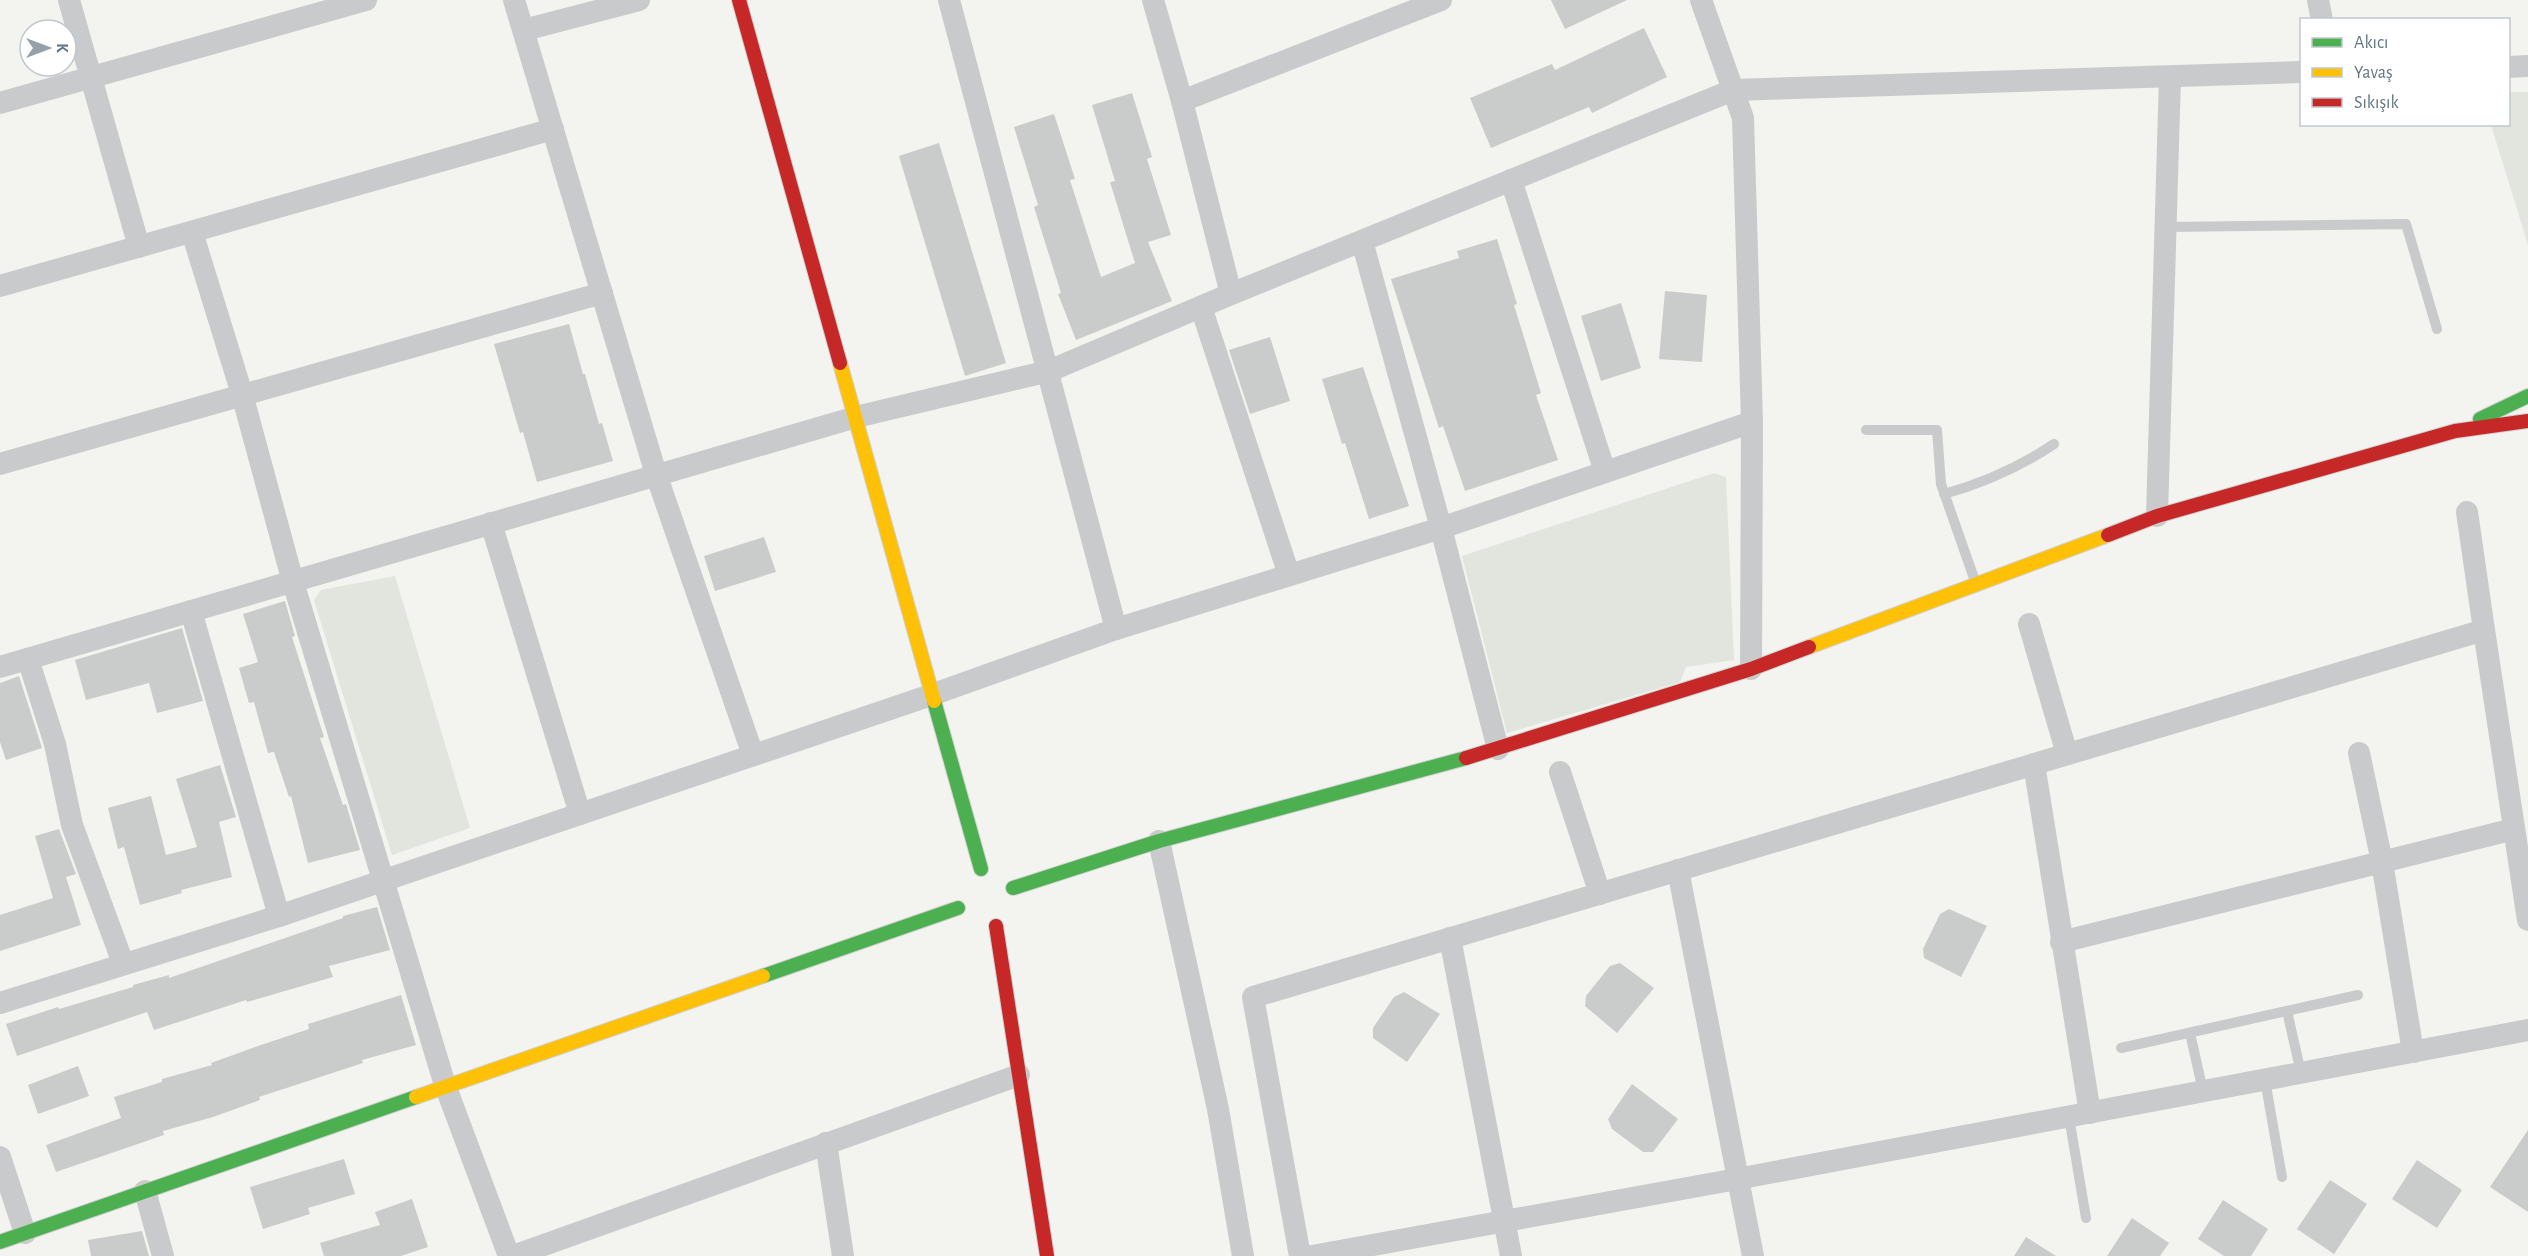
<svg xmlns="http://www.w3.org/2000/svg" width="2528" height="1256" font-family="'Alegreya Sans',sans-serif">
	<style>
		.green { fill: #e1e5de }
		.building { fill: #cacccc }
		.lines { fill: none; stroke-linecap: round; stroke-linejoin: round }
		.fast-casing { stroke: #d0d1d1; stroke-width: 16 }
		.slow-casing { stroke: #d0d1d1; stroke-width: 16 }
		.jam-casing { stroke: #d0d1d1; stroke-width: 16 }
		.lane { stroke: #c8cacb; stroke-width: 10 }
		.street { stroke: #c8cacb; stroke-width: 22 }
		.fast { stroke: #4caf50; stroke-width: 14 }
		.slow { stroke: #ffc107; stroke-width: 14 }
		.jam { stroke: #c62828; stroke-width: 14 }
	</style>
	<rect width="100%" height="100%" fill="#f3f3f0"/>
	<!-- green -->
	<g class="green">
		<polygon points="2509,92 2528,92 2528,245 2491,125 2508,124"/>
		<polygon points="1714,473 1726,477 1734,660 1686,667 1680,682 1507,733 1462,556"/>
		<polygon points="395,576 470,828 392,855 314,600 321,590"/>
	</g>
	<!-- building -->
	<g class="building">
		<polygon points="1551,0 1627,0 1565,29"/>
		<polygon points="1644,28 1667,77 1592,113 1589,107 1491,148 1470,98 1552,64 1555,70"/>
		<polygon points="1132,93 1152,157 1147,159 1171,235 1148,242 1172,301 1076,340 1058,294 1061,293 1034,207 1038,205 1014,127 1054,114 1075,179 1070,180 1101,277 1135,263 1110,182 1115,181 1092,105"/>
		<polygon points="939,143 1006,363 965,376 899,156"/>
		<polygon points="1497,239 1517,304 1514,305 1541,393 1536,395 1558,460 1465,491 1443,426 1439,428 1391,279 1459,258 1457,251"/>
		<polygon points="1665,291 1707,295 1702,362 1659,359"/>
		<polygon points="1621,303 1641,368 1601,381 1581,316"/>
		<polygon points="569,324 583,374 585,374 599,424 602,423 613,461 537,482 523,432 520,433 494,344"/>
		<polygon points="1270,337 1290,401 1250,414 1229,350"/>
		<polygon points="1363,367 1409,506 1369,519 1345,443 1342,444 1322,379"/>
		<polygon points="764,537 776,572 715,591 704,556"/>
		<polygon points="285,601 295,636 292,637 324,737 320,738 343,805 346,804 360,850 308,863 291,796 289,797 274,752 268,753 254,702 249,703 239,668 258,662 243,614"/>
		<polygon points="182,628 203,701 157,713 149,683 86,700 75,660"/>
		<polygon points="19,676 42,748 6,760 0,742 0,683"/>
		<polygon points="220,765 236,817 219,822 232,877 181,890 182,893 140,905 124,847 118,849 108,808 151,796 166,855 197,847 176,779"/>
		<polygon points="59,829 76,874 66,877 81,925 0,951 0,915 53,898 35,836"/>
		<polygon points="377,907 390,950 329,966 333,977 247,1002 246,1000 154,1030 147,1012 17,1056 6,1024 58,1007 59,1009 133,987 133,985 169,975 169,978 343,918 343,916"/>
		<polygon points="1949,909 1987,926 1961,977 1924,958 1923,949 1940,914"/>
		<polygon points="1620,963 1654,988 1617,1033 1585,1006 1586,996 1610,966"/>
		<polygon points="1404,992 1440,1014 1407,1062 1373,1038 1373,1028 1394,997"/>
		<polygon points="401,995 416,1045 362,1060 363,1063 259,1097 260,1100 213,1117 163,1131 164,1135 56,1172 46,1145 121,1118 114,1097 162,1082 162,1079 212,1065 211,1063 258,1046 309,1029 308,1024"/>
		<polygon points="78,1066 89,1096 38,1114 28,1085"/>
		<polygon points="1632,1084 1678,1119 1653,1152 1643,1152 1612,1129 1608,1119"/>
		<polygon points="2528,1130 2528,1212 2490,1187"/>
		<polygon points="344,1159 355,1194 308,1208 310,1214 263,1229 250,1187"/>
		<polygon points="2417,1160 2462,1190 2437,1228 2392,1199"/>
		<polygon points="2330,1180 2367,1204 2334,1254 2297,1229"/>
		<polygon points="412,1199 428,1247 401,1256 324,1256 320,1243 380,1225 375,1212"/>
		<polygon points="2223,1200 2268,1229 2251,1256 2224,1256 2198,1239"/>
		<polygon points="2132,1218 2169,1243 2160,1256 2107,1256"/>
		<polygon points="142,1231 149,1256 91,1256 88,1240"/>
		<polygon points="2026,1237 2056,1256 2014,1256"/>
	</g>
	<g class="lines">
		<!-- fast casing -->
		<g class="fast-casing">
			<g id="fast">
				<polyline points="2480,419 2528,396"/>
				<polyline points="934,701 981,869"/>
				<polyline points="1013,888 1159,841 1466,758"/>
				<polyline points="763,976 958,908"/>
				<polyline points="0,1242 416,1097"/>
			</g>
		</g>
		<!-- slow casing -->
		<g class="slow-casing">
			<g id="slow">
				<polyline points="840,363 934,701"/>
				<polyline points="1809,647 2108,535"/>
				<polyline points="416,1097 763,976"/>
			</g>
		</g>
		<!-- jam casing -->
		<g class="jam-casing">
			<g id="jam">
				<polyline points="739,0 840,363"/>
				<polyline points="2108,535 2157,516 2455,431 2528,421"/>
				<polyline points="1466,758 1751,669 1809,647"/>
				<polyline points="996,926 1047,1256"/>
			</g>
		</g>
		<!-- lane -->
		<g class="lane">
			<polyline points="2166,227 2406,224 2437,329"/>
			<polyline points="1866,430 1937,430 1941,484 1975,581"/>
			<path d="M1944,494c40,-11 76,-27 110,-50"/>
			<polyline points="2287,1011 2301,1073"/>
			<polyline points="2190,1033 2203,1091"/>
			<polyline points="2121,1048 2358,995"/>
			<polyline points="2265,1080 2282,1177"/>
			<polyline points="2069,1117 2086,1218"/>
		</g>
		<!-- street -->
		<g class="street">
			<polyline points="69,0 139,247"/>
			<polyline points="514,0 656,474 753,755"/>
			<polyline points="949,0 1116,629"/>
			<polyline points="1153,0 1182,101 1231,294"/>
			<polyline points="1701,0 1743,118 1752,422 1751,669"/>
			<polyline points="2318,0 2322,20"/>
			<polyline points="524,30 639,0"/>
			<polyline points="2508,67 2528,66"/>
			<polyline points="1182,101 1441,0"/>
			<polyline points="0,103 366,0"/>
			<polyline points="1511,180 1605,472"/>
			<polyline points="192,232 242,394 293,582 445,1085 509,1256"/>
			<polyline points="1362,241 1441,528 1498,749"/>
			<polyline points="0,286 553,129"/>
			<polyline points="1201,307 1289,575"/>
			<polyline points="0,464 602,293"/>
			<polyline points="2467,512 2484,630"/>
			<polyline points="2157,516 2170,77"/>
			<polyline points="491,523 580,814"/>
			<polyline points="191,611 279,916"/>
			<polyline points="2029,624 2067,754"/>
			<polyline points="28,659 55,744 72,825 123,963"/>
			<polyline points="0,667 856,417 1049,371 1231,294 1733,90 2302,72"/>
			<polyline points="2359,753 2382,862 2413,1052"/>
			<polyline points="2034,764 2090,1113"/>
			<polyline points="1560,772 1600,894"/>
			<polyline points="1159,841 1218,1109 1243,1256"/>
			<polyline points="1678,870 1753,1256"/>
			<polyline points="1450,938 1511,1256"/>
			<polyline points="2061,942 2514,829"/>
			<polyline points="0,1003 279,916 934,694 1116,629 1441,528 1752,422"/>
			<polyline points="826,1143 843,1256"/>
			<polyline points="0,1157 25,1233"/>
			<polyline points="145,1191 163,1256"/>
			<polyline points="513,1256 1019,1075"/>
			<polyline points="1300,1256 1253,997 2484,630 2528,920"/>
			<polyline points="1312,1256 1737,1179 2528,1030"/>
		</g>
		<!-- fast -->
		<use href="#fast" class="fast"/>
		<!-- slow -->
		<use href="#slow" class="slow"/>
		<!-- jam -->
		<use href="#jam" class="jam"/>
	</g>
	<!-- legend -->
	<rect x="2300" y="18" width="210" height="108" fill="#ffffff" stroke="#c0c8cd" stroke-width="1.5"/>
	<rect x="2312" y="38" width="30" height="9" fill="#4caf50" stroke="#c0c8cd" stroke-width="1.5"/>
	<text x="2354" y="48" font-size="18" fill="#627581">Akıcı</text>
	<rect x="2312" y="68" width="30" height="9" fill="#ffc107" stroke="#c0c8cd" stroke-width="1.5"/>
	<text x="2354" y="78" font-size="18" fill="#627581">Yavaş</text>
	<rect x="2312" y="98" width="30" height="9" fill="#c62828" stroke="#c0c8cd" stroke-width="1.5"/>
	<text x="2354" y="108" font-size="18" fill="#627581">Sıkışık</text>
	<!-- north arrow -->
	<g transform="translate(48 48) rotate(90)"><circle r="28" fill="#ffffff" stroke="#c0c8cd" stroke-width="1.5"/>
	<path d="M0-4.5L10 22L0 15L-10 22Z" fill="#95a1a8"/>
	<text y="-9" font-size="16" font-weight="bold" text-anchor="middle" fill="#627581">K</text>
	</g>
</svg>
